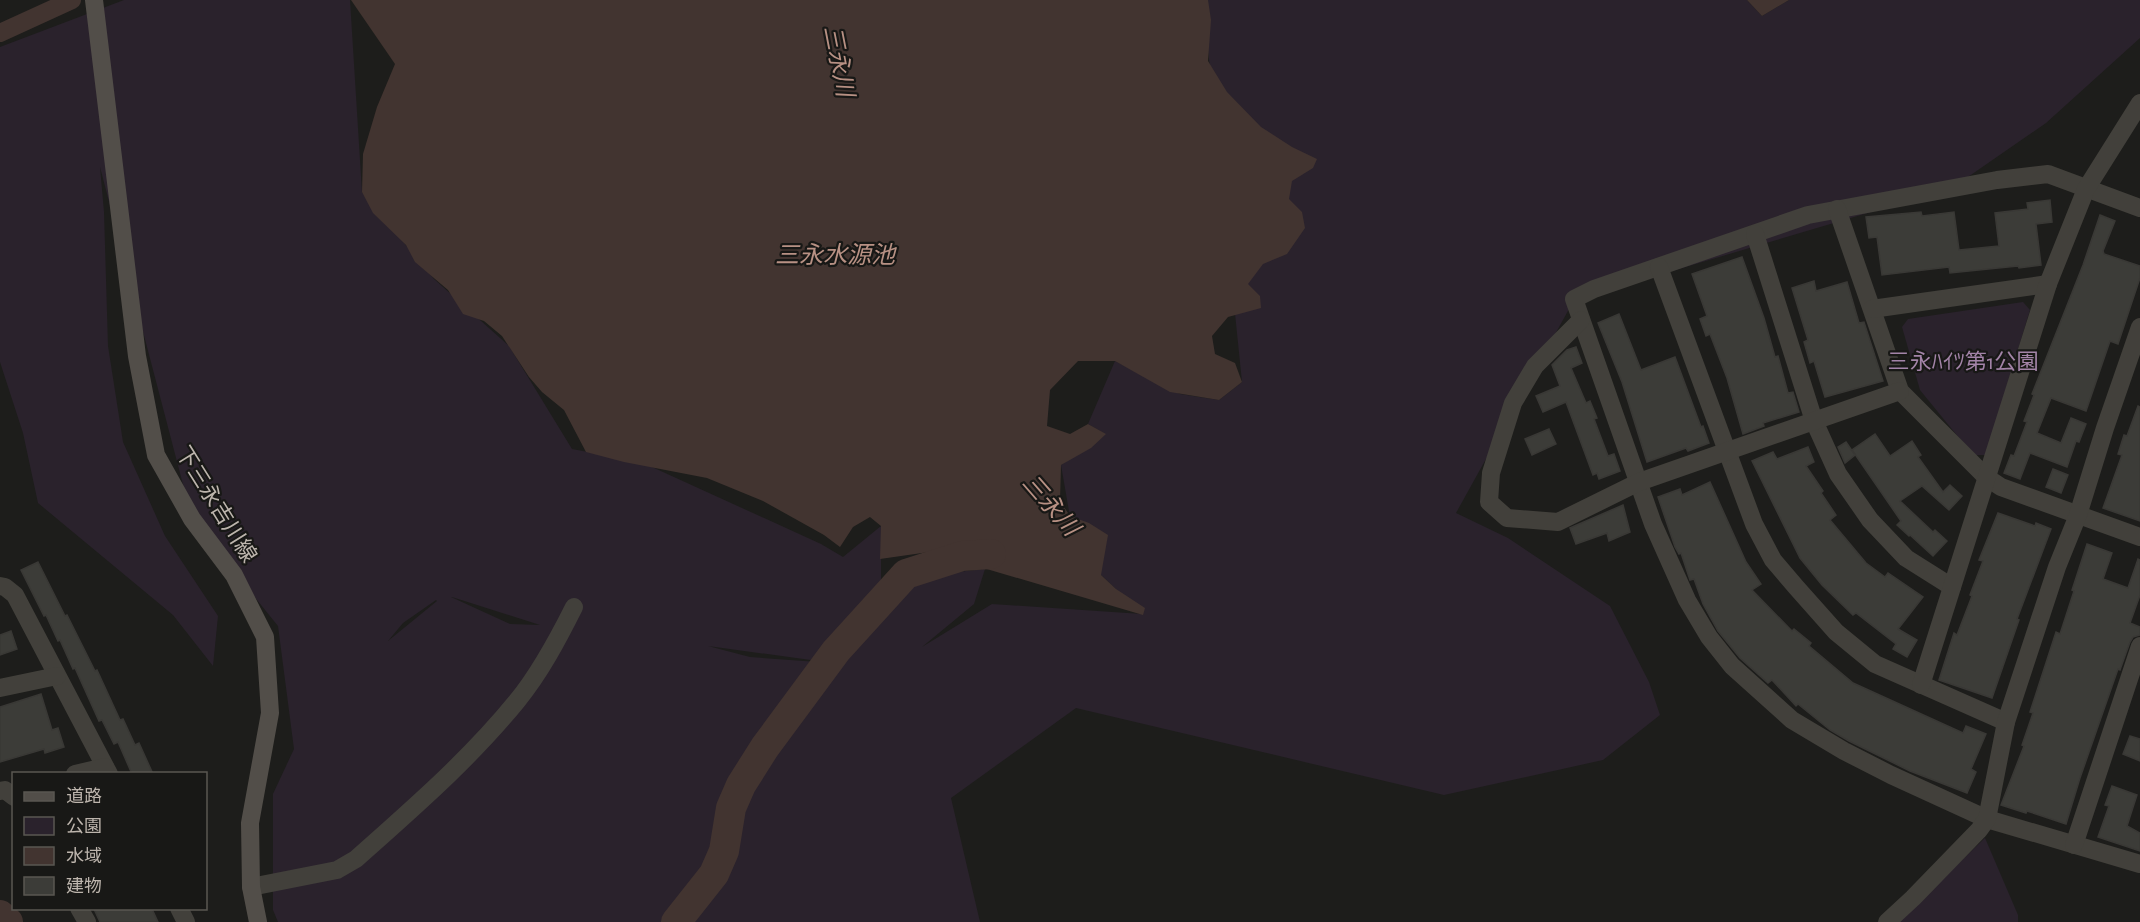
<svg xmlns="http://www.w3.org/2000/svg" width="2140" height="922" font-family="'Alegreya Sans','Noto Sans JP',sans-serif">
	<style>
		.green { fill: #2a222c; fill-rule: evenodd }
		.water { fill: #423430 }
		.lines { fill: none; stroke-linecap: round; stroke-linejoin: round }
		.canal { stroke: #423430; stroke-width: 18 }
		.river { stroke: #423430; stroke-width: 30 }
		.building { fill: #3c3c38; stroke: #393835; stroke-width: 1.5 }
		.minor { stroke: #42403b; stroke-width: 18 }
		.secondary { stroke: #524e49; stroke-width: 18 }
		.labels { text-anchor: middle; stroke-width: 4.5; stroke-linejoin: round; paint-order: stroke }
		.park-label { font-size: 22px; fill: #a384a8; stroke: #181816 }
		.street-label { font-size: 22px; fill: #bdb5ad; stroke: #181816 }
		.water-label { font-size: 24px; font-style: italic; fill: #b89184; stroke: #181816 }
	</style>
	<rect width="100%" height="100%" fill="#1d1d1b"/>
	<!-- green -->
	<g class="green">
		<path d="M124,0h226l12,192 72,87 75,67 63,103 69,13 180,82 22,13 38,-31v54l104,-11 -11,35 -52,43 70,-43 150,10 -41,-39 -31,-58 -9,-52 44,-31 -17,-10 27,-63 65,33 39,6 23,-18 -39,-382h544l15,16 27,-16h351v38l-94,85 -94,65 -378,112 -118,213 52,25 102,68 39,76 11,33 -57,45 -159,35 -368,-87 -125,90 29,124h-702l-5,-12v-116l21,-45 -16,-123 -86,-107 -92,-352 4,45 4,134 15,96 42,94 53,80 -5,50 -40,-51 -135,-112 -15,-70 -23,-71v-315zM451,597h1l88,28 -30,-1zM436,600l1,1 -49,40 15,-18zM708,646l110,15v1l-68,-5z"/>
		<polygon points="2023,302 2030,310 1986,455 1973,455 1920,390 1902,327 1908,319"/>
		<polygon points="1985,838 2018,915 2018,922 1897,922"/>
	</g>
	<!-- water -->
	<g class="water">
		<polygon points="351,0 1208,0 1211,20 1208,61 1227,92 1261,127 1292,147 1317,159 1313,168 1292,181 1289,199 1302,212 1305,228 1287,254 1263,264 1248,284 1260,296 1261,308 1228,317 1212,336 1215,354 1235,363 1242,382 1219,400 1170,392 1115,361 1078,361 1050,390 1047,426 1070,434 1088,424 1106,434 1091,448 1061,465 1060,501 1070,516 1089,523 1108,535 1101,575 1116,589 1145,608 1143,615 929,552 880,559 881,526 870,517 853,527 840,547 824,535 763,501 707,478 624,462 586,452 564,410 542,392 529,377 502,336 484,321 463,314 448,290 415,262 406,245 373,213 362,192 363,154 377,107 395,64"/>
		<polygon points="1747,0 1789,0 1762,16"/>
	</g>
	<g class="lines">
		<!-- canal -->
		<polyline class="canal" points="0,33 72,0"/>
		<!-- river -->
		<g class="river">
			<polyline points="0,915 8,922"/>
			<polyline points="676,922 714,874 724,851 731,808 741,785 765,747 836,651 906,574 962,556 991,554"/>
		</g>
	</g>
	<!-- building -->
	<g class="building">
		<polygon points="2050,200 2052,222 2036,224 2041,265 2019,268 2018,266 1950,273 1949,267 1882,275 1877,237 1869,238 1866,217 1921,212 1922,216 1954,212 1959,250 1999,246 1995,213 2028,209 2027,203"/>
		<polygon points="2100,215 2115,221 2103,251 2104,254 2140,266 2140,278 2118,344 2110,341 2086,411 2051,398 2037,433 2061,443 2071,418 2086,424 2079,442 2076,441 2067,467 2030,453 2020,479 2004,473 2011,455 2014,456 2027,422 2024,421 2034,395 2032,394 2083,265"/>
		<polygon points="1742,257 1764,318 1775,357 1778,356 1788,393 1793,392 1799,412 1763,423 1764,426 1743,434 1727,378 1710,334 1706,336 1700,319 1707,316 1692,274"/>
		<polygon points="1814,281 1816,291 1847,282 1859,323 1864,322 1883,381 1825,397 1814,361 1810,363 1804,342 1808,340 1792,288"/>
		<polygon points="1619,314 1641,370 1675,357 1701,427 1703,426 1709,443 1688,451 1686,448 1647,462 1622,382 1598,323"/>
		<polygon points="1576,347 1582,363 1571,368 1586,403 1590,401 1597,418 1594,419 1608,456 1614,454 1620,471 1599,479 1597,473 1593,475 1566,402 1543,412 1536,396 1560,386 1552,365 1567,350"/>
		<polygon points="2138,406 2140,407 2140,521 2103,508 2122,455 2118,454 2124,435 2127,436"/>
		<polygon points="1549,429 1556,444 1532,455 1525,439"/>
		<polygon points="1875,434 1890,456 1912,441 1921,455 1918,457 1943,492 1950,485 1962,496 1949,510 1922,486 1900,501 1933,532 1935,530 1947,541 1933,556 1910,535 1909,536 1897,525 1901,521 1852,450"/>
		<polygon points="1846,442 1855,455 1845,463 1838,447"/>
		<polygon points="1808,447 1814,462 1806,466 1823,491 1821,493 1836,515 1830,520 1866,563 1885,577 1888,573 1923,597 1898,629 1917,640 1907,657 1893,649 1896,644 1856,613 1853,615 1822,585 1800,558 1752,461 1773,452 1777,459"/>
		<polygon points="2053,469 2068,475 2061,493 2046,487"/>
		<polygon points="1710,482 1746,562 1761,584 1752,590 1792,631 1794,629 1811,643 1809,646 1853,683 1963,733 1966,726 1986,734 1971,769 1976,772 1967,793 1910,771 1849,741 1830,730 1798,704 1796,706 1772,680 1768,683 1740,658 1718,631 1703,604 1694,579 1690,580 1681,553 1679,554 1675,547 1658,497 1680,489 1682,495"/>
		<polygon points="1623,505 1630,532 1609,541 1607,533 1576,544 1570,528"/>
		<polygon points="1998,513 2035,526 2036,523 2051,529 2017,619 2019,620 1992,698 1939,680 1954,633 1957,635 1972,596 1970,595 1983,561 1979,560"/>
		<polygon points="2087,544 2112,553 2103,579 2128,588 2138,559 2140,560 2140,595 2130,623 2140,627 2140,635 2133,637 2130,642 2120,670 2118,669 2080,778 2066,824 2027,811 2026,813 2001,805 2024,746 2022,745 2033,713 2030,712 2056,632 2060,634 2074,591 2072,590"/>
		<polygon points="38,562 65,616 67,615 95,671 97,670 120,720 123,719 135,745 139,743 153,774 132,774 118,742 114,744 102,720 99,721 75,668 73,669 60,640 58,641 46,615 44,616 21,570"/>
		<polygon points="11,631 17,649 0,655 0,635"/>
		<polygon points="41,694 52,730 58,728 64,747 45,753 44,749 0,762 0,707"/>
		<polygon points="2130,736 2140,739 2140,761 2123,754"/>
		<polygon points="2112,786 2137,795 2127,826 2140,833 2140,851 2098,837 2109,806 2105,805"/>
		<polygon points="94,909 152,909 158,922 100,922"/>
	</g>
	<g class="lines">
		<!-- minor -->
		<g class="minor">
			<polyline points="2140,208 2048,174 1997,180 1808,215 1594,289 1574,299 1653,524 1687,600 1709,637 1732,666 1792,720 1844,751 1891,775 1987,819 2140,864"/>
			<polyline points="1837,209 1900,391 1986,477 2001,487 2140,537"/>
			<polyline points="1755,234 1814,421 1838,474 1870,520 1906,558 1952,587"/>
			<polyline points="1659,267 1754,524 1773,560 1796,587 1836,632 1875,664 2006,722"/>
			<polyline points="1872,309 2048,284"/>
			<polyline points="1581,320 1535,366 1513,403 1491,473 1489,502 1507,518 1558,522 1639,482 1900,391"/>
			<polyline points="0,586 5,587 15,595 109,774"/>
			<polyline points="1921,685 2048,284 2086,189 2140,103"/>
			<polyline points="0,688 57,676"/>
			<polyline points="75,774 105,767"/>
			<polyline points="0,791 5,790 14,797"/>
			<polyline points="2074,845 2140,646"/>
			<path d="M251,887l86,-17 19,-11c56,-50 113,-99 161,-158 23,-28 41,-62 57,-94"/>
			<polyline points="79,908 87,922"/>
			<polyline points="179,908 186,922"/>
			<polyline points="1887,922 1913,898 1979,830 1987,819 2006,722 2057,567 2078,515 2105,428 2140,327"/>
		</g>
		<!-- secondary -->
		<polyline class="secondary" points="94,0 137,356 156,455 192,519 234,575 265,637 270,713 250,823 251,887 258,922"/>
	</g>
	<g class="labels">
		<!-- park labels -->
		<g class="park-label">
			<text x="1963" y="369">三永ﾊｲﾂ第1公園</text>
		</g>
		<!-- street labels -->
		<g class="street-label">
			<text transform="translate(217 504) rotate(58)" y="8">下三永吉川線</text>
		</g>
		<!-- water labels -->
		<g class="water-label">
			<text transform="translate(839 61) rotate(79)" y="8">三永川</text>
			<text x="835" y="263">三永水源池</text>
			<text transform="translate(1051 505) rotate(49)" y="8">三永川</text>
		</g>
	</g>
	<!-- legend -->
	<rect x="12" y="772" width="195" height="138" fill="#181816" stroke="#5a5752" stroke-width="1.5"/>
	<rect x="24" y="792" width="30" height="9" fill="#524e49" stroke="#5a5752" stroke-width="1.5"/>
	<text x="66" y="802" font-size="18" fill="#bdb5ad">道路</text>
	<rect x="24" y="817" width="30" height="18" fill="#2a222c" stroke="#5a5752" stroke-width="1.5"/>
	<text x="66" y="832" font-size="18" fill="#bdb5ad">公園</text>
	<rect x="24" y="847" width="30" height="18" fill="#423430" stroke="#5a5752" stroke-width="1.5"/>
	<text x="66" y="862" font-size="18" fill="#bdb5ad">水域</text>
	<rect x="24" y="877" width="30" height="18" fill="#3c3c38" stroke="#5a5752" stroke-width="1.5"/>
	<text x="66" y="892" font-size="18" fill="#bdb5ad">建物</text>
</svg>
